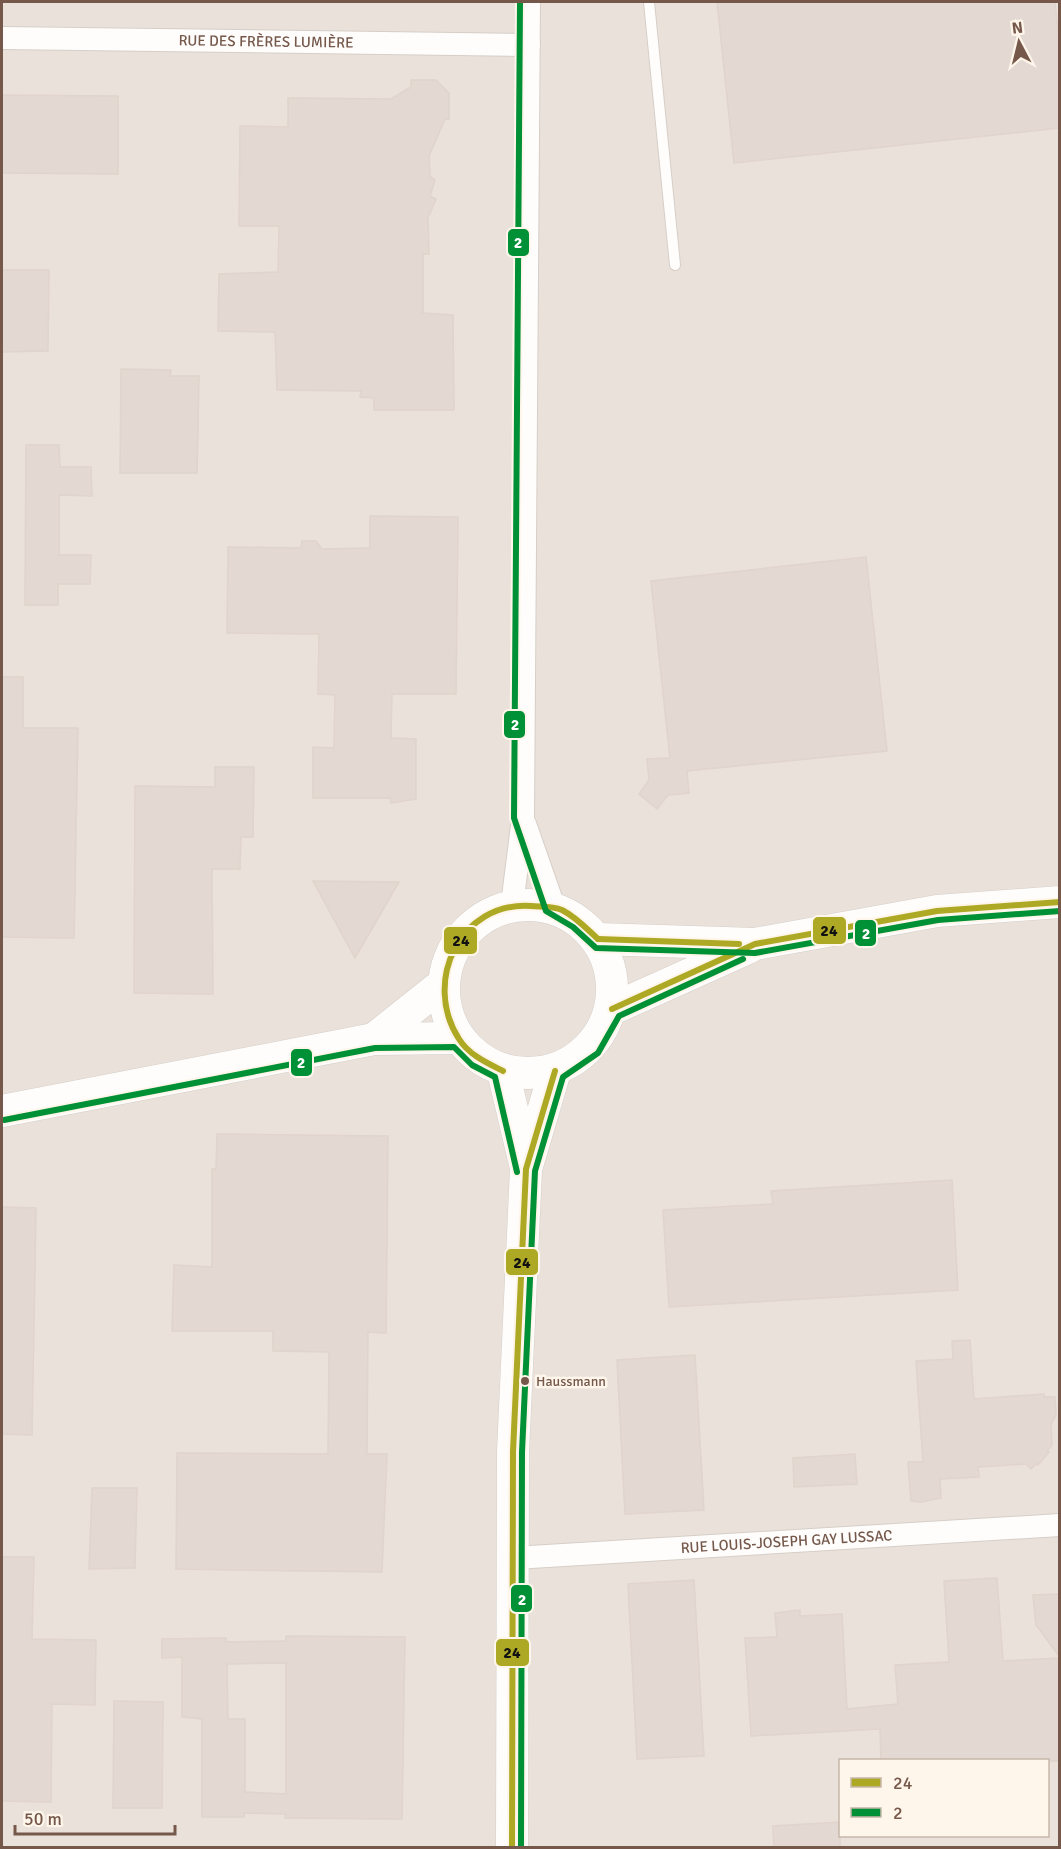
<svg xmlns="http://www.w3.org/2000/svg" width="1061" height="1849" font-family="Signika,sans-serif">
	<style>
		.industrial { fill: #eae1db; fill-rule: evenodd }
		.building { fill: #e3d9d2; stroke: #e0d4cc; stroke-width: 1.5; fill-rule: evenodd }
		.lines { fill: none; stroke-linecap: round; stroke-linejoin: round }
		.service-casing { stroke: #d6cec7; stroke-width: 12 }
		.minor-casing { stroke: #d6cec7; stroke-width: 24 }
		.secondary-casing { stroke: #d6cec6; stroke-width: 33 }
		.service { stroke: #fefdfc; stroke-width: 10 }
		.minor { stroke: #fefdfc; stroke-width: 22 }
		.secondary { stroke: #fefdfc; stroke-width: 32 }
		.bus-1-casing { stroke: #fff6eb; stroke-width: 10 }
		.bus-2-casing { stroke: #fff6eb; stroke-width: 10 }
		.bus-1 { stroke: #aea924; stroke-width: 6 }
		.bus-2 { stroke: #009036; stroke-width: 6 }
		.bus-dot { fill: #75584a; stroke: #fff6eb; stroke-width: 2 }
		.labels { text-anchor: middle; stroke-width: 5; stroke-linejoin: round; paint-order: stroke }
		.bus-label { font-size: 14px; fill: #75584a; stroke: #fff6eb; text-anchor: start }
		.street-label { font-size: 15px; fill: #75584a; stroke: #fff6eb }
		.line-badge { stroke: #fff6eb; stroke-width: 2 }
		.badge-label { font-size: 16px; text-anchor: middle; font-weight: bold; fill: #fff }
		.pale-badge-label { font-size: 16px; text-anchor: middle; font-weight: bold; fill: #111 }
	</style>
	<rect width="100%" height="100%" fill="#f7f1ea"/>
	<!-- industrial -->
	<path class="industrial" d="M2,2h1057v1845l-1057,1zM840,1760h208v76h-208z"/>
	<!-- building -->
	<g class="building">
		<polygon points="717,2 1055,2 1059,42 1059,128 734,163"/>
		<polygon points="411,80 436,80 449,93 449,119 445,119 429,156 430,176 435,180 430,196 436,199 428,218 429,254 423,254 423,313 453,315 454,410 374,410 374,398 360,397 361,391 277,390 275,332 218,331 219,274 278,272 279,226 239,226 240,126 288,127 288,98 391,99 411,87"/>
		<polygon points="2,95 118,96 118,174 2,173"/>
		<polygon points="2,270 49,270 48,351 2,352"/>
		<polygon points="121,369 171,370 170,376 199,376 197,473 120,473"/>
		<polygon points="26,445 59,445 60,467 91,467 92,496 59,495 59,555 91,555 90,584 58,584 58,605 25,605"/>
		<polygon points="370,516 458,517 456,694 392,694 391,738 416,739 416,799 391,803 390,798 313,798 313,747 334,748 335,695 318,694 319,634 227,633 228,547 301,548 302,541 316,541 322,549 370,548"/>
		<polygon points="866,557 887,751 687,771 689,793 668,795 657,809 639,794 649,780 647,759 670,758 651,581"/>
		<polygon points="2,677 23,677 23,728 78,728 74,938 2,937"/>
		<polygon points="215,767 254,767 253,837 241,837 240,869 212,869 213,994 134,993 135,786 215,787"/>
		<polygon points="313,881 399,882 355,958"/>
		<polygon points="217,1134 388,1136 386,1333 368,1332 367,1454 387,1454 382,1572 176,1569 177,1453 328,1454 329,1352 273,1351 273,1331 172,1331 174,1265 212,1267 212,1169 216,1169"/>
		<polygon points="952,1180 958,1290 669,1307 663,1210 773,1204 771,1191"/>
		<polygon points="2,1207 36,1208 32,1435 2,1434"/>
		<polygon points="970,1340 974,1399 1044,1394 1044,1397 1055,1397 1056,1415 1051,1424 1052,1445 1047,1451 1049,1452 1038,1465 1036,1464 1031,1469 1026,1464 978,1467 979,1477 940,1479 941,1498 921,1502 911,1501 908,1462 923,1462 916,1361 953,1359 952,1341"/>
		<polygon points="695,1355 704,1510 625,1514 617,1360"/>
		<polygon points="855,1454 857,1484 794,1487 793,1458"/>
		<polygon points="92,1488 137,1488 135,1568 89,1569"/>
		<polygon points="2,1557 34,1557 32,1639 96,1640 95,1705 52,1704 51,1802 2,1801"/>
		<polygon points="997,1578 1003,1661 1059,1658 1059,1761 881,1761 880,1729 751,1736 745,1638 777,1637 775,1613 800,1610 800,1616 842,1614 847,1709 898,1704 895,1665 949,1662 944,1581"/>
		<polygon points="694,1580 704,1756 637,1759 628,1584"/>
		<polygon points="1059,1594 1059,1656 1036,1625 1033,1595"/>
		<path d="M286,1636l119,1 -3,182 -117,-1 1,-4 -42,-1v4h-42v-98l-20,-2v-60l-20,1v-19l64,-1v4l60,-1zM286,1663v131l-41,-2v-73h-17l-1,-55z"/>
		<polygon points="114,1701 163,1702 162,1808 113,1808"/>
		<polygon points="840,1822 840,1848 774,1848 773,1826"/>
	</g>
	<g class="lines">
		<!-- service casing -->
		<g class="service-casing">
			<polyline id="service" points="649,2 675,265"/>
		</g>
		<!-- minor casing -->
		<g class="minor-casing">
			<g id="minor">
				<path id="s1" d="M2,38l527,7"/>
				<polyline points="525,824 554,907"/>
				<polyline points="512,905 523,818 529,2"/>
				<path id="s2" d="M514,1558l546,-33"/>
			</g>
		</g>
		<!-- secondary casing -->
		<g class="secondary-casing">
			<g id="secondary">
				<circle cx="528" cy="989" r="84"/>
				<polyline points="598,939 755,944 937,911 1060,902"/>
				<polyline points="612,1009 748,948"/>
				<polyline points="374,1039 443,984"/>
				<polyline points="503,1071 526,1168"/>
				<polyline points="2,1111 374,1039 458,1038"/>
				<polyline points="512,1848 513,1452 526,1169 555,1071"/>
			</g>
		</g>
		<!-- service -->
		<use href="#service" class="service"/>
		<!-- minor -->
		<use href="#minor" class="minor"/>
		<!-- secondary -->
		<use href="#secondary" class="secondary"/>
		<!-- bus-1 casing -->
		<g class="bus-1-casing">
			<g id="bus-1">
				<polyline points="598,939 739,944"/>
				<polyline points="612,1009 755,944 937,911 1060,902"/>
				<path d="M503,1071c-16,-8 -34,-16 -44,-32 -37,-57 1,-138 72,-133 11,1 21,0 31,4 14,7 25,19 36,29"/>
				<polyline points="512,1848 513,1452 526,1169 555,1071"/>
			</g>
		</g>
		<!-- bus-2 casing -->
		<g class="bus-2-casing">
			<g id="bus-2">
				<polyline points="520,2 514,818 546,911 573,927 596,948 755,953 938,920 1060,911"/>
				<polyline points="4,1120 375,1048 454,1047 472,1065 495,1077 517,1172"/>
				<polyline points="521,1848 522,1452 535,1171 563,1077 598,1053 619,1016 743,959"/>
			</g>
		</g>
		<!-- bus-1 -->
		<use href="#bus-1" class="bus-1"/>
		<!-- bus-2 -->
		<use href="#bus-2" class="bus-2"/>
	</g>
	<!-- markers -->
	<circle class="bus-dot" cx="525" cy="1381" r="5"/>
	<g class="labels">
		<!-- bus labels -->
		<g class="bus-label">
			<text x="536" y="1386">Haussmann</text>
		</g>
		<!-- street labels -->
		<g class="street-label">
			<text dy="5" stroke="none"><textPath href="#s1" startOffset="264">RUE DES FRÈRES LUMIÈRE</textPath></text>
			<text dy="5" stroke="none"><textPath href="#s2" startOffset="273">RUE LOUIS-JOSEPH GAY LUSSAC</textPath></text>
		</g>
	</g>
	<g class="line-badge">
		<rect x="507" y="228" width="23" height="29" rx="6" fill="#009036"/>
		<rect x="503" y="710" width="23" height="29" rx="6" fill="#009036"/>
		<rect x="812" y="916" width="35" height="29" rx="6" fill="#aea924"/>
		<rect x="854" y="919" width="23" height="28" rx="6" fill="#009036"/>
		<rect x="443" y="926" width="35" height="29" rx="6" fill="#aea924"/>
		<rect x="290" y="1048" width="23" height="29" rx="6" fill="#009036"/>
		<rect x="505" y="1248" width="34" height="28" rx="6" fill="#aea924"/>
		<rect x="510" y="1584" width="23" height="29" rx="6" fill="#009036"/>
		<rect x="495" y="1638" width="35" height="29" rx="6" fill="#aea924"/>
	</g>
	<g class="badge-label">
		<text x="518" y="248">2</text>
		<text x="515" y="730">2</text>
		<text x="866" y="939">2</text>
		<text x="301" y="1068">2</text>
		<text x="522" y="1605">2</text>
	</g>
	<g class="pale-badge-label">
		<text x="829" y="936">24</text>
		<text x="461" y="946">24</text>
		<text x="522" y="1268">24</text>
		<text x="512" y="1658">24</text>
	</g>
	<!-- border -->
	<rect width="1061" height="1849" fill="none" stroke="#75584a" stroke-width="6"/>
	<!-- legend -->
	<rect x="839" y="1759" width="210" height="78" fill="#fff6eb" stroke="#c8b7ab" stroke-width="1.5"/>
	<rect x="851" y="1778" width="30" height="9" fill="#aea924" stroke="#c8b7ab" stroke-width="1.5"/>
	<text x="893" y="1789" font-size="18" fill="#75584a">24</text>
	<rect x="851" y="1808" width="30" height="9" fill="#009036" stroke="#c8b7ab" stroke-width="1.5"/>
	<text x="893" y="1819" font-size="18" fill="#75584a">2</text>
	<!-- north arrow -->
	<g transform="translate(1019 42) rotate(353)" stroke="#fff6eb" stroke-width="4.5" paint-order="stroke">
	<path d="M0-4.5L10 22L0 15L-10 22Z" fill="#75584a"/>
	<text y="-9" font-size="16" font-weight="bold" text-anchor="middle" fill="#75584a">N</text>
	</g>
	<!-- scale -->
	<path d="M15 1825v9h160v-9" fill="none" stroke="#75584a" stroke-width="3"/>
	<text x="24" y="1825" font-size="18" fill="#75584a" stroke="#fff6eb" stroke-width="4.5" paint-order="stroke">50 m</text>
</svg>
